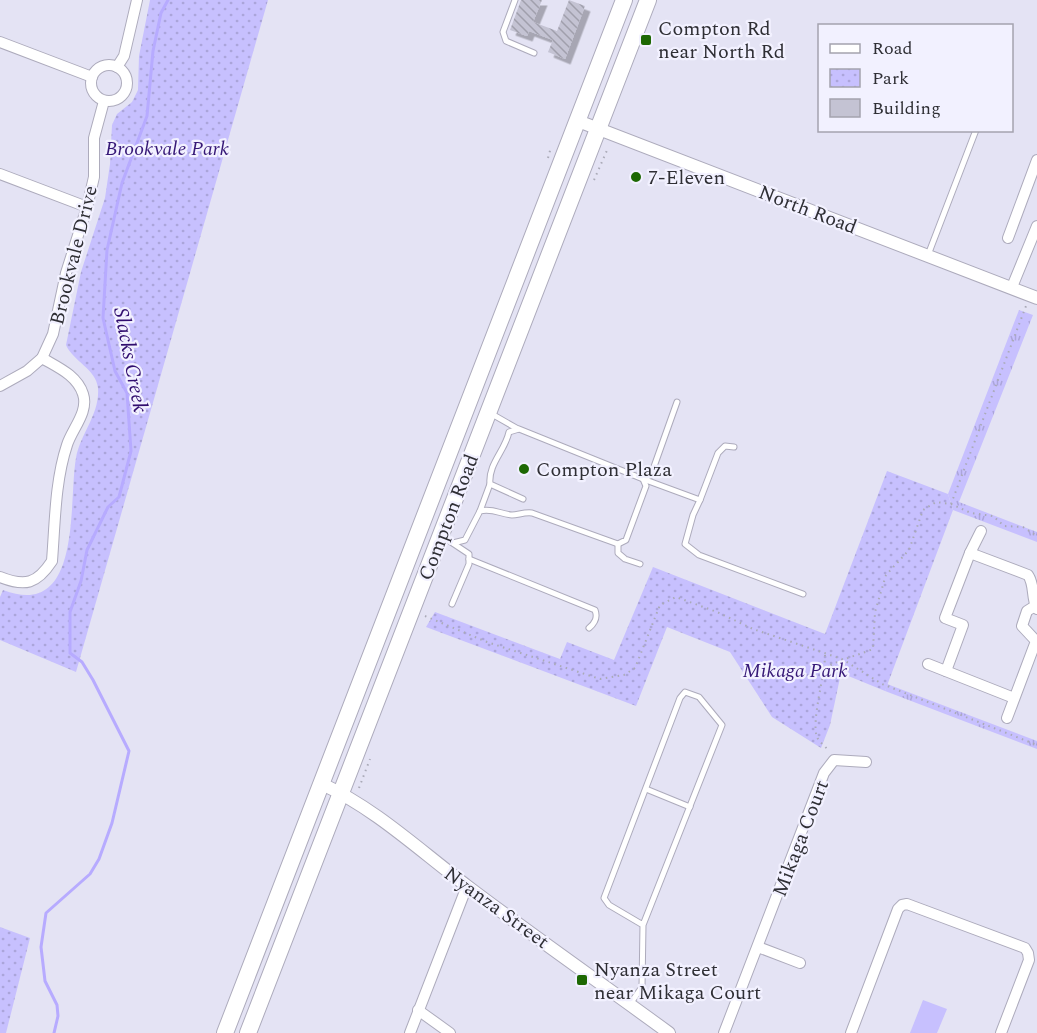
<svg xmlns="http://www.w3.org/2000/svg" width="1037" height="1033" font-family="Spectral,serif">
	<style>
		.grass { fill: url(#grass-tufts) }
		.park { fill: url(#park-dots) }
		.pitch { fill: #c7c0fe }
		.lines { fill: none; stroke-linecap: round; stroke-linejoin: round }
		.stream { stroke: #b7abff; stroke-width: 3 }
		.building { fill: url(#building-back-hatch); filter: url(#shadow) }
		.service-casing { stroke: #adabbc; stroke-width: 7 }
		.minor-casing { stroke: #adabbc; stroke-width: 12 }
		.tertiary-casing { stroke: #adabbc; stroke-width: 14 }
		.primary-casing { stroke: #adabbc; stroke-width: 18 }
		.path { stroke: #aaaab7; stroke-width: 2; stroke-dasharray: 1.5 4.5; stroke-linecap: butt }
		.service { stroke: #fff; stroke-width: 5 }
		.minor { stroke: #fff; stroke-width: 10 }
		.tertiary { stroke: #fff; stroke-width: 12 }
		.primary { stroke: #fff; stroke-width: 16 }
		.poi-dot { fill: #1d6803; stroke: #f2f1ff; stroke-width: 2 }
		.labels { text-anchor: middle; stroke-width: 4.5; stroke-linejoin: round; paint-order: stroke }
		.poi-label { font-size: 20px; fill: #2f2f35; stroke: #f2f1ff; text-anchor: start }
		.park-label { font-size: 20px; font-style: italic; fill: #361877; stroke: #f2f1ff }
		.street-label { font-size: 20px; fill: #2f2f35; stroke: #f2f1ff }
		.water-label { font-size: 21px; font-style: italic; fill: #310e6f; stroke: #f2f1ff }
	</style>
	<defs>
		<pattern id="grass-tufts" width="24" height="20" patternUnits="userSpaceOnUse" patternTransform="scale(1.5)"><rect width="24" height="20" fill="#c7c0fe"/><path d="M3 7l-1-3M5 7V3M7 7l1-3M15 17l-1-3M17 17v-4M19 17l1-3" fill="none" stroke="#aba5da"/></pattern>
		<pattern id="park-dots" width="8" height="8" patternUnits="userSpaceOnUse" patternTransform="scale(1.5)"><rect width="8" height="8" fill="#c7c0fe"/><path d="M2 2h.1M6 6h.1" fill="none" stroke="#aba5da" stroke-width="1.8" stroke-linecap="round"/></pattern>
		<pattern id="building-back-hatch" width="6" height="6" patternUnits="userSpaceOnUse" patternTransform="scale(1.5)"><rect width="6" height="6" fill="#c4c3d3"/><path d="M-1 5l2 2M0 0l6 6M5-1l2 2" fill="none" stroke="#a09fac"/></pattern>
		<filter id="shadow"><feDropShadow dx="5.5" dy="5.5" stdDeviation="0" flood-color="#0004"/></filter>
	</defs>
	<rect width="100%" height="100%" fill="#e4e3f4"/>
	<!-- grass -->
	<g class="grass">
		<polygon points="1019,310 1033,315 959,502 1037,532 1037,542 953,510 948,494"/>
		<polygon points="887,684 1037,741 1037,749 885,691"/>
	</g>
	<!-- park -->
	<g class="park">
		<path d="M150,0h118l-192,672 -76,-32v-43l3,-7c80,31 65,-88 73,-132 4,-24 24,-44 22,-70 -2,-19 -25,-27 -32,-43l15,-73 24,-74 5,-34 2,-39 5,-11 15,-12 6,-12 1,-34z"/>
		<polygon points="887,471 948,494 953,510 885,691 841,673 830,725 821,748 772,717 730,652 667,627 636,706 426,627 435,612 560,659 567,642 614,660 653,567 825,634"/>
		<polygon points="0,927 30,938 6,1033 0,1033"/>
	</g>
	<!-- pitch -->
	<polygon class="pitch" points="923,1000 947,1009 937,1033 910,1033"/>
	<g class="lines">
		<!-- stream -->
		<polyline class="stream" points="54,1033 58,1016 57,1005 45,981 41,947 46,913 90,874 99,859 112,823 129,751 93,680 82,662 70,653 70,612 81,581 87,550 108,507 119,497 131,451 127,393 115,371 103,318 107,250 122,183 147,116 153,51 161,13 168,0"/>
	</g>
	<!-- building -->
	<polygon class="building" points="521,0 542,0 533,22 557,31 569,0 585,6 565,59 548,52 553,40 529,31 527,36 510,30"/>
	<g class="lines">
		<!-- service casing -->
		<g class="service-casing">
			<g id="service">
				<polyline points="515,0 503,32 506,41 534,53"/>
				<polyline points="928,255 976,130"/>
				<polyline points="490,413 518,429"/>
				<polyline points="643,479 700,500 693,515 685,544 699,555 803,594"/>
				<polyline points="643,479 651,475 677,402"/>
				<polyline points="700,500 718,453 725,446 734,447"/>
				<polyline points="480,511 490,484"/>
				<polyline points="442,536 469,554 469,564 452,604"/>
				<path d="M453,543l12,-3 15,-29c13,-3 20,3 32,4 6,0 12,-3 20,-2l86,31 8,-4 20,-54 -3,-7 -124,-50 -10,3c-4,19 -21,32 -19,52l33,15"/>
				<polyline points="618,544 618,553 625,559 640,564"/>
				<path d="M469,559l126,51c3,8 0,13 -6,18"/>
				<polyline points="646,789 690,807"/>
				<polyline points="630,1004 642,987 643,925 722,725 699,697 685,692 680,698 604,898 609,905 643,925"/>
			</g>
		</g>
		<!-- minor casing -->
		<g class="minor-casing">
			<g id="minor">
				<polyline points="0,42 92,77"/>
				<circle cx="109" cy="83" r="18"/>
				<polyline points="117,67 124,56 137,0"/>
				<polyline points="0,174 87,207"/>
				<polyline points="1008,238 1037,160"/>
				<polyline points="1012,287 1037,226"/>
				<polyline points="0,386 27,371 42,358 53,334 66,273 87,207 94,177 94,138 104,101"/>
				<path d="M970,553l58,22c7,10 3,22 9,34"/>
				<path d="M0,577c25,10 37,7 52,-16 3,-38 3,-80 15,-116 5,-16 22,-33 16,-51 -6,-19 -26,-27 -41,-36"/>
				<polyline points="928,664 1014,698"/>
				<polyline points="946,671 963,625 945,618 970,553 981,531"/>
				<polyline points="1007,718 1036,641 1022,626 1027,611 1035,606"/>
				<polyline points="758,947 800,963"/>
				<polyline points="418,1010 450,1033"/>
				<polyline points="410,1033 467,886"/>
				<polyline points="724,1033 824,773 834,760 866,762"/>
				<polyline points="851,1033 898,909 902,905 907,904 1025,948 1028,953 1029,960 1001,1033"/>
			</g>
		</g>
		<!-- tertiary casing -->
		<g class="tertiary-casing">
			<g id="tertiary">
				<polyline points="578,121 1037,298"/>
				<path d="M322,784c54,25 97,66 145,102 66,50 135,98 202,147"/>
			</g>
		</g>
		<!-- primary casing -->
		<g class="primary-casing">
			<g id="primary">
				<polyline points="225,1033 624,0"/>
				<polyline points="248,1033 648,0"/>
			</g>
		</g>
		<!-- path -->
		<g class="path">
			<polyline points="548,158 551,147"/>
			<polyline points="594,180 608,148"/>
			<polyline points="951,504 1026,306"/>
			<polyline points="425,616 487,642 600,679 624,675 635,668 660,605 676,597 717,612 753,629 842,659 882,684 1037,745"/>
			<path d="M825,655c0,20 -14,66 -8,82 2,5 9,10 12,14"/>
			<path d="M825,668c16,-9 31,-12 48,-19l2,-37 11,-37 23,-25 14,-40 13,-8 15,2 20,9 22,3 11,10 19,1 14,9"/>
			<polyline points="359,788 370,759"/>
		</g>
		<!-- service -->
		<use href="#service" class="service"/>
		<!-- minor -->
		<use href="#minor" class="minor"/>
		<!-- tertiary -->
		<use href="#tertiary" class="tertiary"/>
		<!-- primary -->
		<use href="#primary" class="primary"/>
	</g>
	<!-- markers -->
	<g class="poi-dot">
		<rect x="640" y="34" width="12" height="12" rx="3"/>
		<circle cx="636" cy="177" r="6"/>
		<circle cx="524" cy="469" r="6"/>
		<rect x="576" y="974" width="12" height="12" rx="3"/>
	</g>
	<g class="labels">
		<!-- poi labels -->
		<g class="poi-label">
			<text x="658" y="35">Compton Rd<tspan x="658" dy="23">near North Rd</tspan></text>
			<text x="648" y="184">7-Eleven</text>
			<text x="536" y="476">Compton Plaza</text>
			<text x="594" y="976">Nyanza Street<tspan x="594" dy="23">near Mikaga Court</tspan></text>
		</g>
		<!-- park labels -->
		<g class="park-label">
			<text x="167" y="155">Brookvale Park</text>
			<text x="795" y="677">Mikaga Park</text>
		</g>
		<!-- street labels -->
		<g class="street-label">
			<text transform="translate(808 209) rotate(21)" y="7">North Road</text>
			<text transform="translate(73 255) rotate(-76)" y="7">Brookvale Drive</text>
			<text transform="translate(448 517) rotate(-69)" y="7">Compton Road</text>
			<text transform="translate(800 838) rotate(-69)" y="7">Mikaga Court</text>
			<text transform="translate(497 907) rotate(36)" y="7">Nyanza Street</text>
		</g>
		<!-- water labels -->
		<g class="water-label">
			<text transform="translate(131 360) rotate(79)" y="7">Slacks Creek</text>
		</g>
	</g>
	<!-- legend -->
	<rect x="818" y="24" width="195" height="108" fill="#f2f1ff" stroke="#a4a3ae" stroke-width="1.5"/>
	<rect x="830" y="44" width="30" height="9" fill="#ffffff" stroke="#a4a3ae" stroke-width="1.5"/>
	<text x="872" y="54" font-size="18" fill="#2f2f35">Road</text>
	<rect x="830" y="69" width="30" height="18" fill="url(#park-dots)" stroke="#a4a3ae" stroke-width="1.5"/>
	<text x="872" y="84" font-size="18" fill="#2f2f35">Park</text>
	<rect x="830" y="99" width="30" height="18" fill="#c4c3d3" stroke="#a4a3ae" stroke-width="1.5"/>
	<text x="872" y="114" font-size="18" fill="#2f2f35">Building</text>
</svg>
